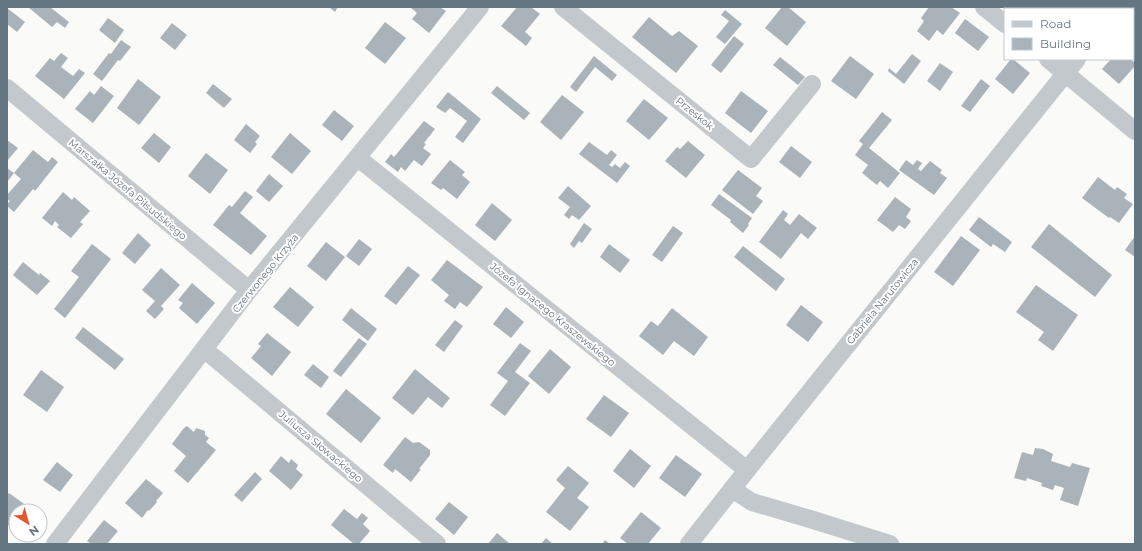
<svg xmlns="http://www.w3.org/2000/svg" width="1142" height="551" font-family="Montserrat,sans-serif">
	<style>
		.building { fill: #aab3b9 }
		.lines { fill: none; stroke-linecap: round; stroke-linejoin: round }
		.minor { stroke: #c3c8cc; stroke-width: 18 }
		.labels { text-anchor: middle; stroke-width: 4; stroke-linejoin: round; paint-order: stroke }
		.street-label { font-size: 10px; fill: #657683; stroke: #fff }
	</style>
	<rect width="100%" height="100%" fill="#fafaf8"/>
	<!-- building -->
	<g class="building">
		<polygon points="28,7 50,7 69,22 65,28 57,22 52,27"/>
		<polygon points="329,7 338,7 335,12"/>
		<polygon points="410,7 440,7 446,11 429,33 412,19 417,13"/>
		<polygon points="517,7 531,7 540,14 525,32 532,38 526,46 501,26"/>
		<polygon points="782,7 788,7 806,22 787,46 765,28"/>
		<polygon points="929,7 951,7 960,13 943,35 937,30 929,41 917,31 924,21 921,18"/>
		<polygon points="7,8 25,22 17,32 7,24"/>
		<polygon points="725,10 742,24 725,44 716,37 729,21 721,15"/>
		<polygon points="649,17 672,36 679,31 698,46 676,73 632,37"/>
		<polygon points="108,18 124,30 115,43 99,30"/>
		<polygon points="965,19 989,37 978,51 955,33"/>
		<polygon points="385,22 406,38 385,64 365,48"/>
		<polygon points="172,23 187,35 175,50 160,38"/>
		<polygon points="1135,32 1135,44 1133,43 1133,34"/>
		<polygon points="734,36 744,44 721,73 711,65"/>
		<polygon points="121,40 131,47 120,61 118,60 102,81 93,74 109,53 111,54"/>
		<polygon points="61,53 68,58 61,67 73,76 79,69 85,73 64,99 35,76 50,58 54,61"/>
		<polygon points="912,54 921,61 904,84 888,71 889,68 896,74"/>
		<polygon points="594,56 617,75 612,81 595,67 576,92 570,87"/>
		<polygon points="850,56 874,74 856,99 831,81"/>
		<polygon points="780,57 805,77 798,85 773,65"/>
		<polygon points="1011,59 1013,59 1030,73 1013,94 995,79"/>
		<polygon points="1111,59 1130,59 1135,63 1135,66 1119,84 1102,69"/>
		<polygon points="940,63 953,72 940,91 927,81"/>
		<polygon points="138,79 161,97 139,125 117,108"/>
		<polygon points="981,79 990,86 970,112 961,106"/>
		<polygon points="213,84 232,99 224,108 206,93"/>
		<polygon points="101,86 114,96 93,123 75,109 90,91 94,95"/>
		<polygon points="497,86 530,113 524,120 491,93"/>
		<polygon points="741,91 768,111 751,133 725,113"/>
		<polygon points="448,92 481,119 463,143 455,137 467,121 450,108 445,113 436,107"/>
		<polygon points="562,95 584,112 561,140 540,122"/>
		<polygon points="644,99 668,118 649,140 626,121"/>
		<polygon points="334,110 354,126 342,141 322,125"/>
		<polygon points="882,112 892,120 869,148 900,173 888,188 880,181 877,185 862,173 868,165 855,155 863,144 859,141"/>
		<polygon points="424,121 435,129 424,143 426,144 423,148 431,154 422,166 414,160 405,171 401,167 398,172 385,162 391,154 394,157"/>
		<polygon points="246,124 260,136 255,142 257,144 250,153 234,140"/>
		<polygon points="154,133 171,147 159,163 141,148"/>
		<polygon points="290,133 311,151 292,174 271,157"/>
		<polygon points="7,140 18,148 7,161"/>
		<polygon points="688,141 705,155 686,178 665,161 677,147 680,149"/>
		<polygon points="589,142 607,155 611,150 617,155 609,165 612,167 615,164 620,168 625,162 630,166 617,183 579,154"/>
		<polygon points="791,146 812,162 800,178 779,162"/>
		<polygon points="33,150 48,162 52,157 58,162 35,191 33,189 14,212 7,206 7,204 10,201 7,199 7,195 21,179 14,173"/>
		<polygon points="206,153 228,170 210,194 188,176"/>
		<polygon points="450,160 465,172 462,175 470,182 457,199 443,188 441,190 431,183"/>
		<polygon points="906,160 913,165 917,160 922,163 918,169 921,171 930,161 942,170 940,173 947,178 934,195 899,170"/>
		<polygon points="7,168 14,173 7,182"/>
		<polygon points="738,170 762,188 756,196 763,201 753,214 722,190"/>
		<polygon points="269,174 283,186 269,202 256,191"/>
		<polygon points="1098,177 1115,190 1117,187 1127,194 1124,198 1133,204 1119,223 1110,217 1109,218 1082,198"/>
		<polygon points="568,186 591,206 579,220 572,215 569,219 564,215 570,207 558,198"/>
		<polygon points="245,191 253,197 240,213 267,236 251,255 213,225 229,205 232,207"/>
		<polygon points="63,192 72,200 74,197 90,211 80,222 83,224 71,238 57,227 59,225 55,221 52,226 42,218"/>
		<polygon points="719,194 752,218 748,224 749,225 743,233 730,222 731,220 711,205"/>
		<polygon points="895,197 911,209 906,217 911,221 905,229 899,225 893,232 877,220"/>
		<polygon points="492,203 512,220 495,241 475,225"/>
		<polygon points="783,210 788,214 784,220 790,225 799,214 817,228 808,239 801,233 781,259 759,242"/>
		<polygon points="979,217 1012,242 1005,252 993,244 991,247 969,230"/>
		<polygon points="584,223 592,229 582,243 579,241 574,248 570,244"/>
		<polygon points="1049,224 1112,275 1095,297 1031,247"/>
		<polygon points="673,226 683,233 662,262 652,255"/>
		<polygon points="138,233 151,245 135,264 122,253"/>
		<polygon points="961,236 980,250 953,286 934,272"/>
		<polygon points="1135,236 1135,257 1125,250"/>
		<polygon points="359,239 372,249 359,266 346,256"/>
		<polygon points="326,242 345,257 326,281 307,266"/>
		<polygon points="92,244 111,259 65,318 54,309 79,277 71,271"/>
		<polygon points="609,244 630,260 620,273 600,257"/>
		<polygon points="743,246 785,279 776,291 734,257"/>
		<polygon points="447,260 483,287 467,307 460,302 455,309 444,301 449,295 431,280"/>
		<polygon points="23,262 39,275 40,273 50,281 37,295 13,275"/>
		<polygon points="408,266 420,275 396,305 384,296"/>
		<polygon points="161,268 180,285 161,306 164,309 155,319 146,311 155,301 142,290"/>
		<polygon points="192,283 215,303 197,324 179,308 183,303 178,300"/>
		<polygon points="1036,285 1078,315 1053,351 1038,340 1044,332 1016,312"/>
		<polygon points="290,287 314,307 298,327 273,307"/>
		<polygon points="801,305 823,322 808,342 786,325"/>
		<polygon points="506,307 524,322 511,338 493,324"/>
		<polygon points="351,308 377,329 368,341 342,320"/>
		<polygon points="672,308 708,337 694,356 674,341 663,355 639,336 651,321 658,326"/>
		<polygon points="455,320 463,326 444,352 435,345"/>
		<polygon points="83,327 124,359 115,370 75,338"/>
		<polygon points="267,333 291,352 272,376 251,358 261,346 258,344"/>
		<polygon points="359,338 367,344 341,377 333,371"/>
		<polygon points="520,343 531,351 515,372 530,383 505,416 490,405 508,381 497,373"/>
		<polygon points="550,349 571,367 549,394 528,376"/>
		<polygon points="313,364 329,377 321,388 304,375"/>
		<polygon points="415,369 450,398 442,408 428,397 413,415 392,398"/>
		<polygon points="41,370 64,387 47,412 23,395"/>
		<polygon points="346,389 381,418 361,443 326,414"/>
		<polygon points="604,395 629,413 611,437 586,419"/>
		<polygon points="187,426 194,432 196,428 205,431 205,435 209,438 206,442 216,450 188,483 174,471 186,456 172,444 184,428"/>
		<polygon points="405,437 413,443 419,442 430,450 430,455 419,469 421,469 411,482 395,469 393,473 383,465"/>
		<polygon points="1035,448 1043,449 1053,454 1051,461 1070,467 1072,463 1090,468 1078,506 1060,500 1064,488 1055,485 1053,490 1041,486 1042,483 1027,478 1026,481 1014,478 1022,452 1033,455"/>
		<polygon points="630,449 651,466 634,488 613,471"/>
		<polygon points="676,455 702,474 685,497 659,478"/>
		<polygon points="281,456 289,463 291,459 298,465 296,469 303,475 291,490 269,471"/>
		<polygon points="57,462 73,475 60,492 43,480"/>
		<polygon points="568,466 589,483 577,498 589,507 570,531 546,512 565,488 556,480"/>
		<polygon points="255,472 262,479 242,502 234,495"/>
		<polygon points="146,479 163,493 156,501 157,502 149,511 148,510 142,518 125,503"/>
		<polygon points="9,493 27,506 23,510 25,511 16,511 16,526 13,529 7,524 7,495"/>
		<polygon points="449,502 468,517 454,535 435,519"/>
		<polygon points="344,509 357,519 362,513 368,518 363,524 370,531 359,544 354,544 331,525"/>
		<polygon points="641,512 661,528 648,544 628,544 620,538"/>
		<polygon points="104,520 118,531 107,544 91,544 87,541"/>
		<polygon points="497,533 510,544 488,544"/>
		<polygon points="546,538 553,544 541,544"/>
		<polygon points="605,540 610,544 602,544"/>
	</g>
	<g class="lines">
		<!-- minor -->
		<g class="minor">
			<polyline points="563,7 751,159 812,84"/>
			<polyline points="984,7 1005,24"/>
			<polyline points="1117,9 1119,7"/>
			<polyline points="1048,59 1135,131"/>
			<polyline points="7,88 249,290"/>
			<polyline points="358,158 747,470"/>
			<polyline points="204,349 437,544"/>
			<polyline points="732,489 752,502 810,519 890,544"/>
			<polyline points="55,544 249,290 480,7"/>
			<polyline points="689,544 747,470 1077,59"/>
		</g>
	</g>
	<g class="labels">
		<!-- street labels -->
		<g class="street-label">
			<text transform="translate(695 113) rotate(39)" y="4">Przeskok</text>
			<text transform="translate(128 189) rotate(40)" y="4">Marszałka Józefa Piłsudskiego</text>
			<text transform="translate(265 273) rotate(-51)" y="4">Czerwonego Krzyża</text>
			<text transform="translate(882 301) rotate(-51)" y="4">Gabriela Narutowicza</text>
			<text transform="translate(553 314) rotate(39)" y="4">Józefa Ignacego Kraszewskiego</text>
			<text transform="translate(321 446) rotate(40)" y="4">Juliusza Słowackiego</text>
		</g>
	</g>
	<!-- border -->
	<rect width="1142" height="551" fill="none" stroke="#657683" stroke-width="16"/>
	<!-- legend -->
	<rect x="1004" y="8" width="130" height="52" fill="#ffffff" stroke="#c1c8cd"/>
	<rect x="1012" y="21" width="20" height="6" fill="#c3c8cc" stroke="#c1c8cd"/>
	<text x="1040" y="28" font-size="12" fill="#657683">Road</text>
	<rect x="1012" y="38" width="20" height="12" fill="#aab3b9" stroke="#c1c8cd"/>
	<text x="1040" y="48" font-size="12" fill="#657683">Building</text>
	<!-- north arrow -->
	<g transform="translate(28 523) rotate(143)"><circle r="19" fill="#ffffff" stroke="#c1c8cd"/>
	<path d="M0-3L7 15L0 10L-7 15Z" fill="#e4572e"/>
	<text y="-6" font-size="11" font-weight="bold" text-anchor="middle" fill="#657683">N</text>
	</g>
</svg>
